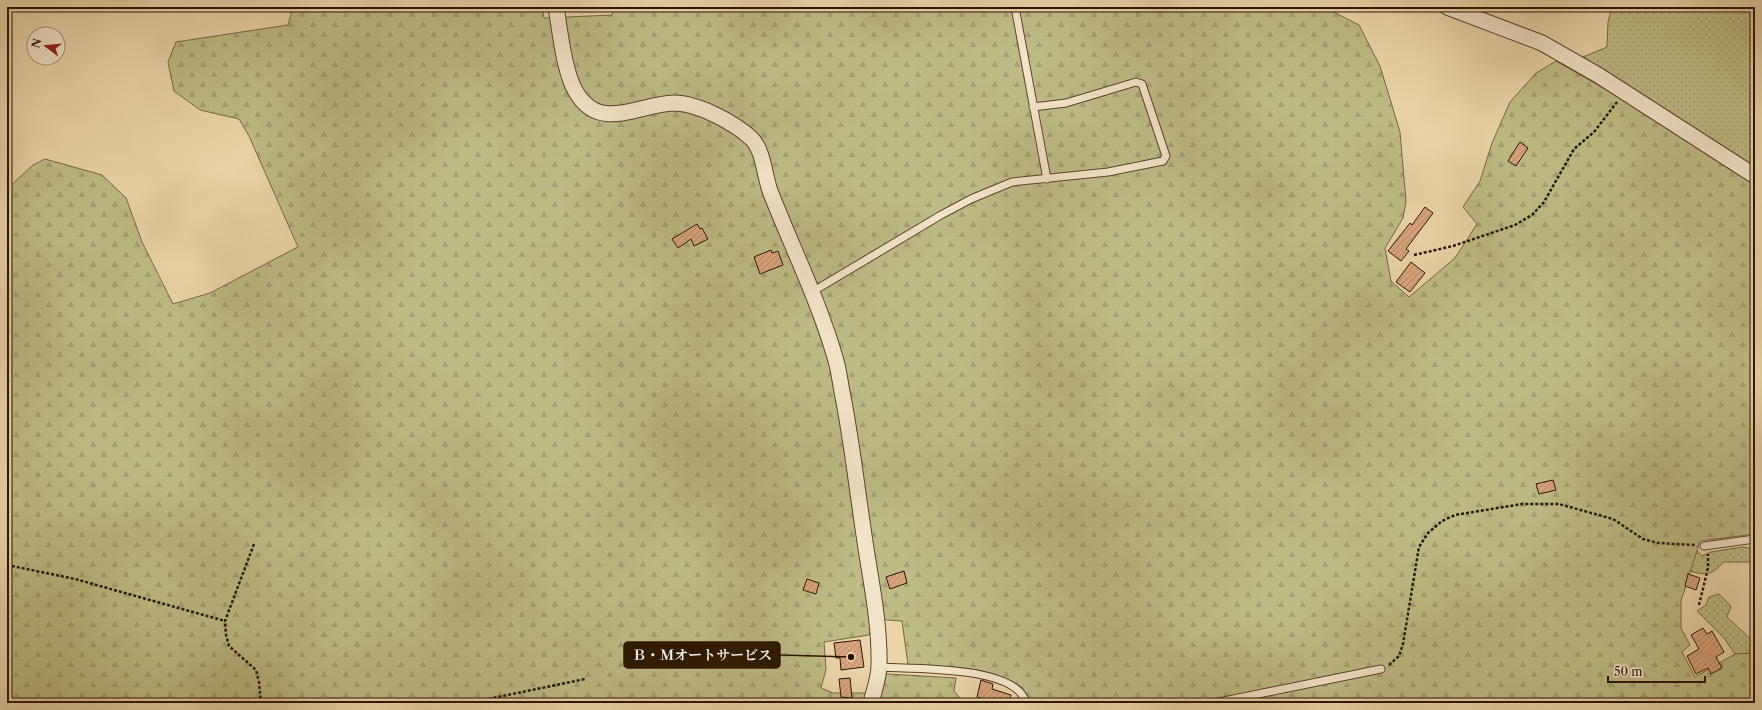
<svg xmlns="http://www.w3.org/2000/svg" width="1762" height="710" font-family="'Libre Caslon Text','Noto Serif JP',serif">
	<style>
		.grass { fill: url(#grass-dots); stroke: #746842 }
		.forest { fill: url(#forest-firs); stroke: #746842 }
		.building { fill: url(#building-hatch); stroke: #2a1500 }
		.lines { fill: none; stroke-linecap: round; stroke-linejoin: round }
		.service-casing { stroke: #5a452a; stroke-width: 9 }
		.minor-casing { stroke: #5a452a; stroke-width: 17 }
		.path { stroke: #2a1500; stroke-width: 2.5; stroke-dasharray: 3 2; stroke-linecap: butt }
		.service { stroke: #f2e4c8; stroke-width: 7 }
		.minor { stroke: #f2e4c8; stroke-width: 15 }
		.leader { fill: none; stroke: #2a1500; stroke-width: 1.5 }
		.callout-dot { fill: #2a1500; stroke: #f2e4c8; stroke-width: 1.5 }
		.callout { fill: #2a1500; stroke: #2a1500; stroke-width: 1.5 }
		.callout-label { font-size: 14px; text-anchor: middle; font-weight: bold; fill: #fff }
	</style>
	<defs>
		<pattern id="grass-dots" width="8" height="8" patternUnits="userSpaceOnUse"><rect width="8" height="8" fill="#bdbc85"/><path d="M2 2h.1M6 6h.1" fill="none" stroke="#a3a171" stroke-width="1.8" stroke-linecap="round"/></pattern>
		<pattern id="forest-firs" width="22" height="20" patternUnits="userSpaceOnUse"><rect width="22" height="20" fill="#bdbc85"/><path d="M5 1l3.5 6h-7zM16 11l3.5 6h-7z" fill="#a3a171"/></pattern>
		<pattern id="building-hatch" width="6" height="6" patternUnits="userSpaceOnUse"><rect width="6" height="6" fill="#d9a47d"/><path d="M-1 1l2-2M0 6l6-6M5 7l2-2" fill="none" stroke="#ba8c6a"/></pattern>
	</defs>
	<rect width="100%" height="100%" fill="#ebd5aa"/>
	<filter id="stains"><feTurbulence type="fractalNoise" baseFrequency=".005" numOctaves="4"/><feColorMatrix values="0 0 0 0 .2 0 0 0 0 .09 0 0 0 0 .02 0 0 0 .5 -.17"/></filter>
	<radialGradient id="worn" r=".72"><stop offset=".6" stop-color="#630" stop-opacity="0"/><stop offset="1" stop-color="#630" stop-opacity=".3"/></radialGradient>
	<!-- grass -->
	<g class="grass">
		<polygon points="1612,7 1755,7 1755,168 1583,57 1607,47 1608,22"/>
		<path d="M1743,547l11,2 -2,13h-28c-13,13 -17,14 -34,9l7,-20 5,5 9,-4z"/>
		<polygon points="1719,594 1731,606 1727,617 1755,643 1755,653 1735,654 1724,638 1697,611 1706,605 1709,597"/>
	</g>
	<!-- forest -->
	<path class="forest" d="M293,7h249l2,11 68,-3 2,-8h584l7,2 26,-2h93l35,18 21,41 20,66 6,69 -3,17 -18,30 6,33 18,16 46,-39 22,-34 -14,-17 17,-26 12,-38 18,-41 26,-29 20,-12 100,57 99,62v354l-55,7 -19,60v27l9,17 -8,7 13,25 40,-23 20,-1v50h-732v-15c-34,-23 -75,-21 -115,-23l-6,-44 -28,-2 -5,16 -45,7 2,27 -5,19 12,5h34l20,-19 69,4 -2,13 10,12h-957v-514l26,-24 12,-6 57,16 24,23 16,44 31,62 37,-11 88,-46 -49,-111 -10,-17 -39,-9 -26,-19 -6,-29 8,-20 112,-17z"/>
	<!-- building -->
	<g class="building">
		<polygon points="1520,142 1528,148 1516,166 1508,161"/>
		<polygon points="1425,207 1433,213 1406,249 1409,251 1401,261 1388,251 1410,223 1412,225"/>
		<polygon points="697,224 700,229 702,228 708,239 694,246 691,239 678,248 672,239"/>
		<polygon points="771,250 772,253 778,251 783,265 760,274 754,257"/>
		<polygon points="1411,262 1425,273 1410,292 1396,282"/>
		<polygon points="1553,480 1556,490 1539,494 1536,484"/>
		<polygon points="904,571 907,583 890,589 886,577"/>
		<polygon points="1688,574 1700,578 1696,590 1685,586"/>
		<polygon points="807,579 819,583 816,594 803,590"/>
		<polygon points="1703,628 1707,634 1712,631 1724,652 1716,657 1722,668 1711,674 1708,668 1696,674 1687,656 1699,649 1691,635"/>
		<polygon points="860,640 864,667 841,670 840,658 836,658 834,643"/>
		<polygon points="850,678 852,698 841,697 839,679"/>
		<polygon points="981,680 993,684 992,689 1011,695 1009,703 998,703 977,697"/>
	</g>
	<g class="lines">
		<!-- service casing -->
		<g class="service-casing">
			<g id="service">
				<polyline points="1015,7 1047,179"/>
				<polyline points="812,292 941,215 971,199 1012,182 1108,172 1163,161 1166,156 1142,84 1136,82 1066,103 1033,107"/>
				<polyline points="1704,546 1755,539"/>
				<path d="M879,667c32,2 138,-2 147,36"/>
				<polyline points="1214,703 1381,669"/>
			</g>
		</g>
		<!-- minor casing -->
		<g class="minor-casing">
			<g id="minor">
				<path d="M556,7c4,24 8,65 20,85 24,41 61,12 98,11 24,0 61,20 78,36 13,14 12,40 20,57 21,53 46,104 62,158 5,14 6,29 9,43 9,46 14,92 21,138 6,43 16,86 15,130 0,12 -5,26 -8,38"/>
				<polyline points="1447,7 1542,43 1598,75 1755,176"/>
			</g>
		</g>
		<!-- path -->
		<g class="path">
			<polyline points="1414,255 1453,246 1515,225 1532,215 1544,202 1574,149 1594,132 1617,102"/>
			<polyline points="254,544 225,621 226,635 229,646 256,670 259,682 261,703"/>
			<polyline points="7,565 75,579 225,621"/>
			<polyline points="1699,605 1708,568 1708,554"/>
			<polyline points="1389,665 1399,656 1403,644 1419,547 1428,533 1442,521 1455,515 1522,504 1559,504 1613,519 1643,539 1658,543 1695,545"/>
			<polyline points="469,703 585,679"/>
		</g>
		<!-- service -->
		<use href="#service" class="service"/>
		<!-- minor -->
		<use href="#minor" class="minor"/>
	</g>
	<!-- callouts -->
	<path class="leader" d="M851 657L780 655"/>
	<circle class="callout-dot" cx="851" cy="657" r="4"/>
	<rect class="callout" x="624" y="642" width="156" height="26" rx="4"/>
	<g class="callout-label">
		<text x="702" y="660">Ｂ・Ｍオートサービス</text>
	</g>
	<!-- margin -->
	<rect width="1762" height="710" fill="none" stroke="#ebd5aa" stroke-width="24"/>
	<rect x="8" y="8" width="1746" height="694" fill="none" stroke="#2a1500" stroke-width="2"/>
	<rect x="12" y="12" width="1738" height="686" fill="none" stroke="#2a1500"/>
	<!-- north arrow -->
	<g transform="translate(46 46) rotate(286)"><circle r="19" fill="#f2e4c8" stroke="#a29178"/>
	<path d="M0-3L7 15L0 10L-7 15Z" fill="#8f2418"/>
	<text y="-6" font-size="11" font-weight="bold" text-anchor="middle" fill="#2a1500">N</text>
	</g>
	<!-- scale -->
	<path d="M1608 676v6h97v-6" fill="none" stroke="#2a1500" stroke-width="2"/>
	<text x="1614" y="676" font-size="12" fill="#2a1500" stroke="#f2e4c8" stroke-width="3" paint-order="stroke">50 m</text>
	<rect width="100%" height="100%" filter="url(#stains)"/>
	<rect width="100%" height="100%" fill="url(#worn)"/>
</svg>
